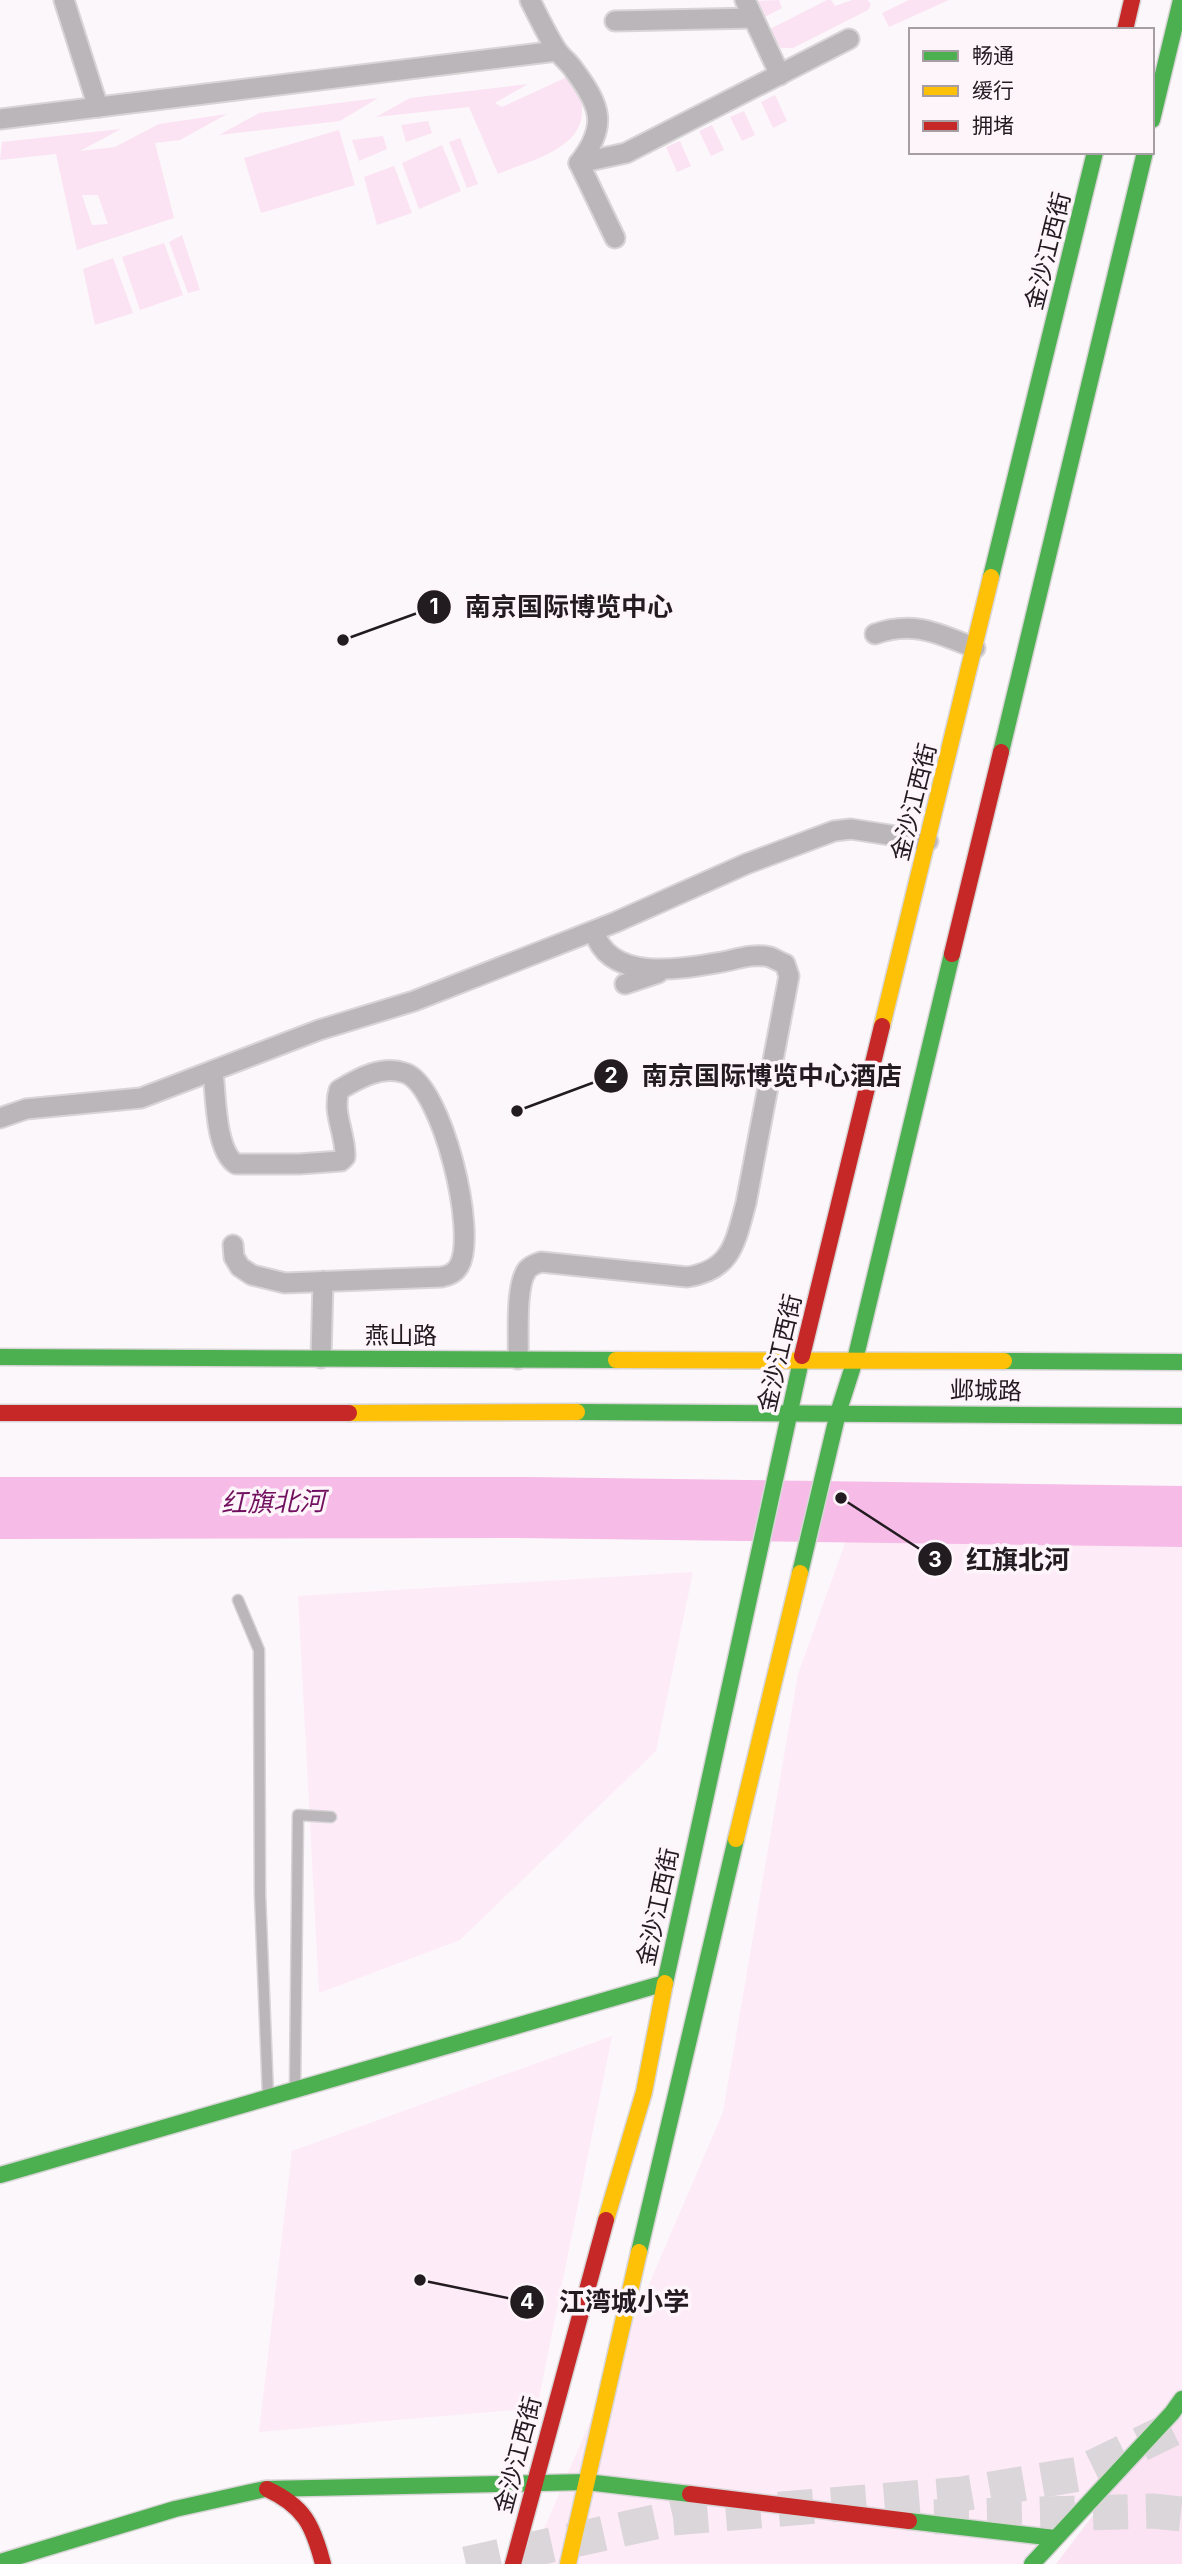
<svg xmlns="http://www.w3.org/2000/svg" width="1182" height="2564" font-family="Inter,'Noto Sans SC',sans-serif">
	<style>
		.built { fill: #feebf8 }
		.green { fill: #fbe3f3; fill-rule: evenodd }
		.water { fill: #f6bbe6 }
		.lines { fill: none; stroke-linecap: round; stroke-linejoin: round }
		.highway-tunnel { stroke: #dbd6d9; stroke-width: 35; stroke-dasharray: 35 18; stroke-linecap: butt }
		.lane-casing { stroke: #d8d5d7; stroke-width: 13 }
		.street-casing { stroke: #d8d5d7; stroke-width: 23 }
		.fast-casing { stroke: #d8d5d7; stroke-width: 19 }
		.slow-casing { stroke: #d8d5d7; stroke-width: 19 }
		.jam-casing { stroke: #d8d5d7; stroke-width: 19 }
		.lane { stroke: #bab6b9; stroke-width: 10 }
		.street { stroke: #bab6b9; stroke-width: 19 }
		.fast { stroke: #4caf50; stroke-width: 16 }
		.slow { stroke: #ffc107; stroke-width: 16 }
		.jam { stroke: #c62828; stroke-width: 16 }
		.labels { text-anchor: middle; stroke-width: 7; stroke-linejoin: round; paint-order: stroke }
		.street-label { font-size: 24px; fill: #221b20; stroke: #fef5fb }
		.water-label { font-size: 26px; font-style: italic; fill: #71105f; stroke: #fef5fb }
		.leader { fill: none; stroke: #221b20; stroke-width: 2.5 }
		.callout-dot { fill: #221b20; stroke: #fef5fb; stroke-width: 2.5 }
		.mark-label { font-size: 21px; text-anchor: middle; font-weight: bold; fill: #fff }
		.callout-label { font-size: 26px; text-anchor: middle; font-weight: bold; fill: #221b20; stroke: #fef5fb; stroke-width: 7; stroke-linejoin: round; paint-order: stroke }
	</style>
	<rect width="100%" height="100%" fill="#fcf7fa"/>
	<!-- built -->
	<g class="built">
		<polygon points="852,1524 1182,1531 1182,2397 1038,2564 529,2564 723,2112 798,1674"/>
		<polygon points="693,1572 656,1751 460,1940 319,1993 298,1596"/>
		<polygon points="612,2036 537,2408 259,2432 292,2151"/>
	</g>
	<!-- green -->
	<g class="green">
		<polygon points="779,0 782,8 763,18 755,1"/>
		<polygon points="827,0 831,0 835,6 852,0 868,0 871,5 868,10 793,48 781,48 768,30"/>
		<polygon points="909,0 949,0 889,27 882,13"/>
		<path d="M567,77c10,8 15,20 15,33 1,40 -54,51 -84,64l-29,-67 -93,10 34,-19 118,-14 -33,19 7,4z"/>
		<polygon points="775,95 787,121 773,128 761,102"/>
		<polygon points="378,98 340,121 219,135 259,113"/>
		<polygon points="744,111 755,135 742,141 730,117"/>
		<path d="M227,114l-47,26 -25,3 19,75 -97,32 -21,-96 -56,6 2,-18 119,-13 -41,22 35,-4 44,-23zM82,195h16l10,29 -16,1z"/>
		<polygon points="428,121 432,133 406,142 401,125"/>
		<polygon points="712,125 724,150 711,156 699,131"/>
		<polygon points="339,130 355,185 261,213 244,158"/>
		<polygon points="383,136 387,149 359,161 352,140"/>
		<polygon points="460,138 478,184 467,188 449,142"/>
		<polygon points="680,141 691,166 677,172 666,147"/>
		<polygon points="442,145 461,191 419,209 402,163"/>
		<polygon points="394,166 412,213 377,225 364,177"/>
		<polygon points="182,235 200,290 188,293 169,242"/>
		<polygon points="164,243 183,295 140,310 122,257"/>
		<polygon points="113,258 133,313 95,325 83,269"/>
		<polygon points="1182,2403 1182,2564 1056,2564 1164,2422"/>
	</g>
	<!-- water -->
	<polygon class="water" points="0,1477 529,1477 1182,1486 1182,1547 518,1538 0,1539"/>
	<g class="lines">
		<!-- highway-tunnel -->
		<g class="highway-tunnel">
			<polyline points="934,2517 1153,2511 1182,2514"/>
			<polyline points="466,2564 673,2518 962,2494 1079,2474 1182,2424"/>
		</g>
		<!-- lane casing -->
		<g class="lane-casing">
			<g id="lane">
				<polyline points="238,1600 259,1650 260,1894 268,2095"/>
				<polyline points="295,2089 298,1815 331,1817"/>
			</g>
		</g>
		<!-- street casing -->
		<g class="street-casing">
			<g id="street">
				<polyline points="64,0 98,107"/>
				<path d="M530,0c8,16 16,33 26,49 5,8 13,13 18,21 27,36 34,56 5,93"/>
				<polyline points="745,0 780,75"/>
				<polyline points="615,21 753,18"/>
				<polyline points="0,119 557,51"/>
				<polyline points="579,163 626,153 849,39"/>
				<polyline points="579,163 615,238"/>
				<path d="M875,634c39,-14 64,0 100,14"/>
				<polyline points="625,984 658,973"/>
				<path d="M213,1072c3,24 2,78 23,92h63l42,-3 4,-4c1,-23 -13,-43 -6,-67 20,-12 43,-25 66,-17 37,12 73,161 54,193 -4,7 -11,10 -18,11l-156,6 -33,-8 -12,-8 -6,-10 -1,-12"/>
				<polyline points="0,1118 26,1109 141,1098 319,1030 414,1001 616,922 746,864 834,831 851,829 928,841"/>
				<polyline points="321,1358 323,1281"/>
				<path d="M518,1359c1,-22 -3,-73 9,-89 4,-5 9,-6 14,-8l146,15c45,-7 48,-34 59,-74l43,-227 -4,-12c-5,-2 -10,-5 -15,-7 -16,-4 -33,2 -48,5 -41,7 -113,21 -128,-31"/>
			</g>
		</g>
		<!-- fast casing -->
		<g class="fast-casing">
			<g id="fast">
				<polyline points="1152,120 1181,0"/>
				<polyline points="991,577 1095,152"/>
				<polyline points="1001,752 1145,152"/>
				<polyline points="0,1357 616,1360"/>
				<polyline points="1004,1361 1182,1362"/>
				<polyline points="577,1412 1182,1416"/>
				<polyline points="800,1573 838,1413 855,1360 952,954"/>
				<polyline points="665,1983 802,1356"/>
				<polyline points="0,2175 665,1983"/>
				<polyline points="639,2252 736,1839"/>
				<polyline points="909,2521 1055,2538"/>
				<polyline points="0,2562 175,2509 265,2489 586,2482 690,2494"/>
				<polyline points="1032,2564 1172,2413 1182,2399"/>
			</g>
		</g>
		<!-- slow casing -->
		<g class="slow-casing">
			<g id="slow">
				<polyline points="882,1026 991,577"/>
				<polyline points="616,1360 1004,1361"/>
				<polyline points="349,1413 577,1412"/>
				<polyline points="736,1839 800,1573"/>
				<polyline points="606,2220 644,2092 665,1983"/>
				<polyline points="568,2564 639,2252"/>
			</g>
		</g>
		<!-- jam casing -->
		<g class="jam-casing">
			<g id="jam">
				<polyline points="1125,30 1132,0"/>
				<polyline points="952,954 1001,752"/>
				<polyline points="802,1356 882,1026"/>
				<polyline points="0,1413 349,1413"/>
				<path d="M267,2489c37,17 46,36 56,75"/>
				<polyline points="690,2494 909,2521"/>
				<polyline points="513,2564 606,2220"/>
			</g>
		</g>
		<!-- lane -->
		<use href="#lane" class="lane"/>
		<!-- street -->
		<use href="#street" class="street"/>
		<!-- fast -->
		<use href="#fast" class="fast"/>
		<!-- slow -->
		<use href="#slow" class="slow"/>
		<!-- jam -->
		<use href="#jam" class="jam"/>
	</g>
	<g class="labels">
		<!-- street labels -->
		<g class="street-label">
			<text transform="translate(1048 251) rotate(-76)" y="8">金沙江西街</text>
			<text transform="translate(914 802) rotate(-76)" y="8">金沙江西街</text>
			<text x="401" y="1344">燕山路</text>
			<text transform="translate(780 1353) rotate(-77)" y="8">金沙江西街</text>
			<text transform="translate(986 1391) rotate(1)" y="8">邺城路</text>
			<text transform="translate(658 1907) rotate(-78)" y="8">金沙江西街</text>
			<text transform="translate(518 2455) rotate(-75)" y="8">金沙江西街</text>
		</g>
		<!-- water labels -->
		<g class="water-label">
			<text transform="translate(273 1502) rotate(-1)" y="9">红旗北河</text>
		</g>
	</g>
	<!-- callouts -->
	<path class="leader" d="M343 640L434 607M517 1111L611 1076M841 1498L935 1559M420 2280L527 2302"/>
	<g class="callout-dot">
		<circle cx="343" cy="640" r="7"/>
		<circle cx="517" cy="1111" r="7"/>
		<circle cx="841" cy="1498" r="7"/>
		<circle cx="420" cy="2280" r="7"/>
		<circle cx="434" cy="607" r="18"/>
		<circle cx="611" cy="1076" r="18"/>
		<circle cx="935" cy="1559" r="18"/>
		<circle cx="527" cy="2302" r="18"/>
	</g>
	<g class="mark-label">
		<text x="434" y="614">1</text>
		<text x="611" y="1083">2</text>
		<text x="935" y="1567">3</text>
		<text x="527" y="2309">4</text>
	</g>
	<g class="callout-label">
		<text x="569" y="616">南京国际博览中心</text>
		<text x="772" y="1085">南京国际博览中心酒店</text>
		<text x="1018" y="1569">红旗北河</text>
		<text x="624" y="2311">江湾城小学</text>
	</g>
	<!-- legend -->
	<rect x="909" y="28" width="245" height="126" fill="#fef5fb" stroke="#a69ea3" stroke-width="2"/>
	<rect x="923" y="51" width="35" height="10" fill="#4caf50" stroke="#a69ea3" stroke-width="2"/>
	<text x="972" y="63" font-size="21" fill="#221b20">畅通</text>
	<rect x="923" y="86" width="35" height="10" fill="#ffc107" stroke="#a69ea3" stroke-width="2"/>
	<text x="972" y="98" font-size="21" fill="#221b20">缓行</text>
	<rect x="923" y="121" width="35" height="10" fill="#c62828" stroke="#a69ea3" stroke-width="2"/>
	<text x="972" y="133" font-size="21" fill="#221b20">拥堵</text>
</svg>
